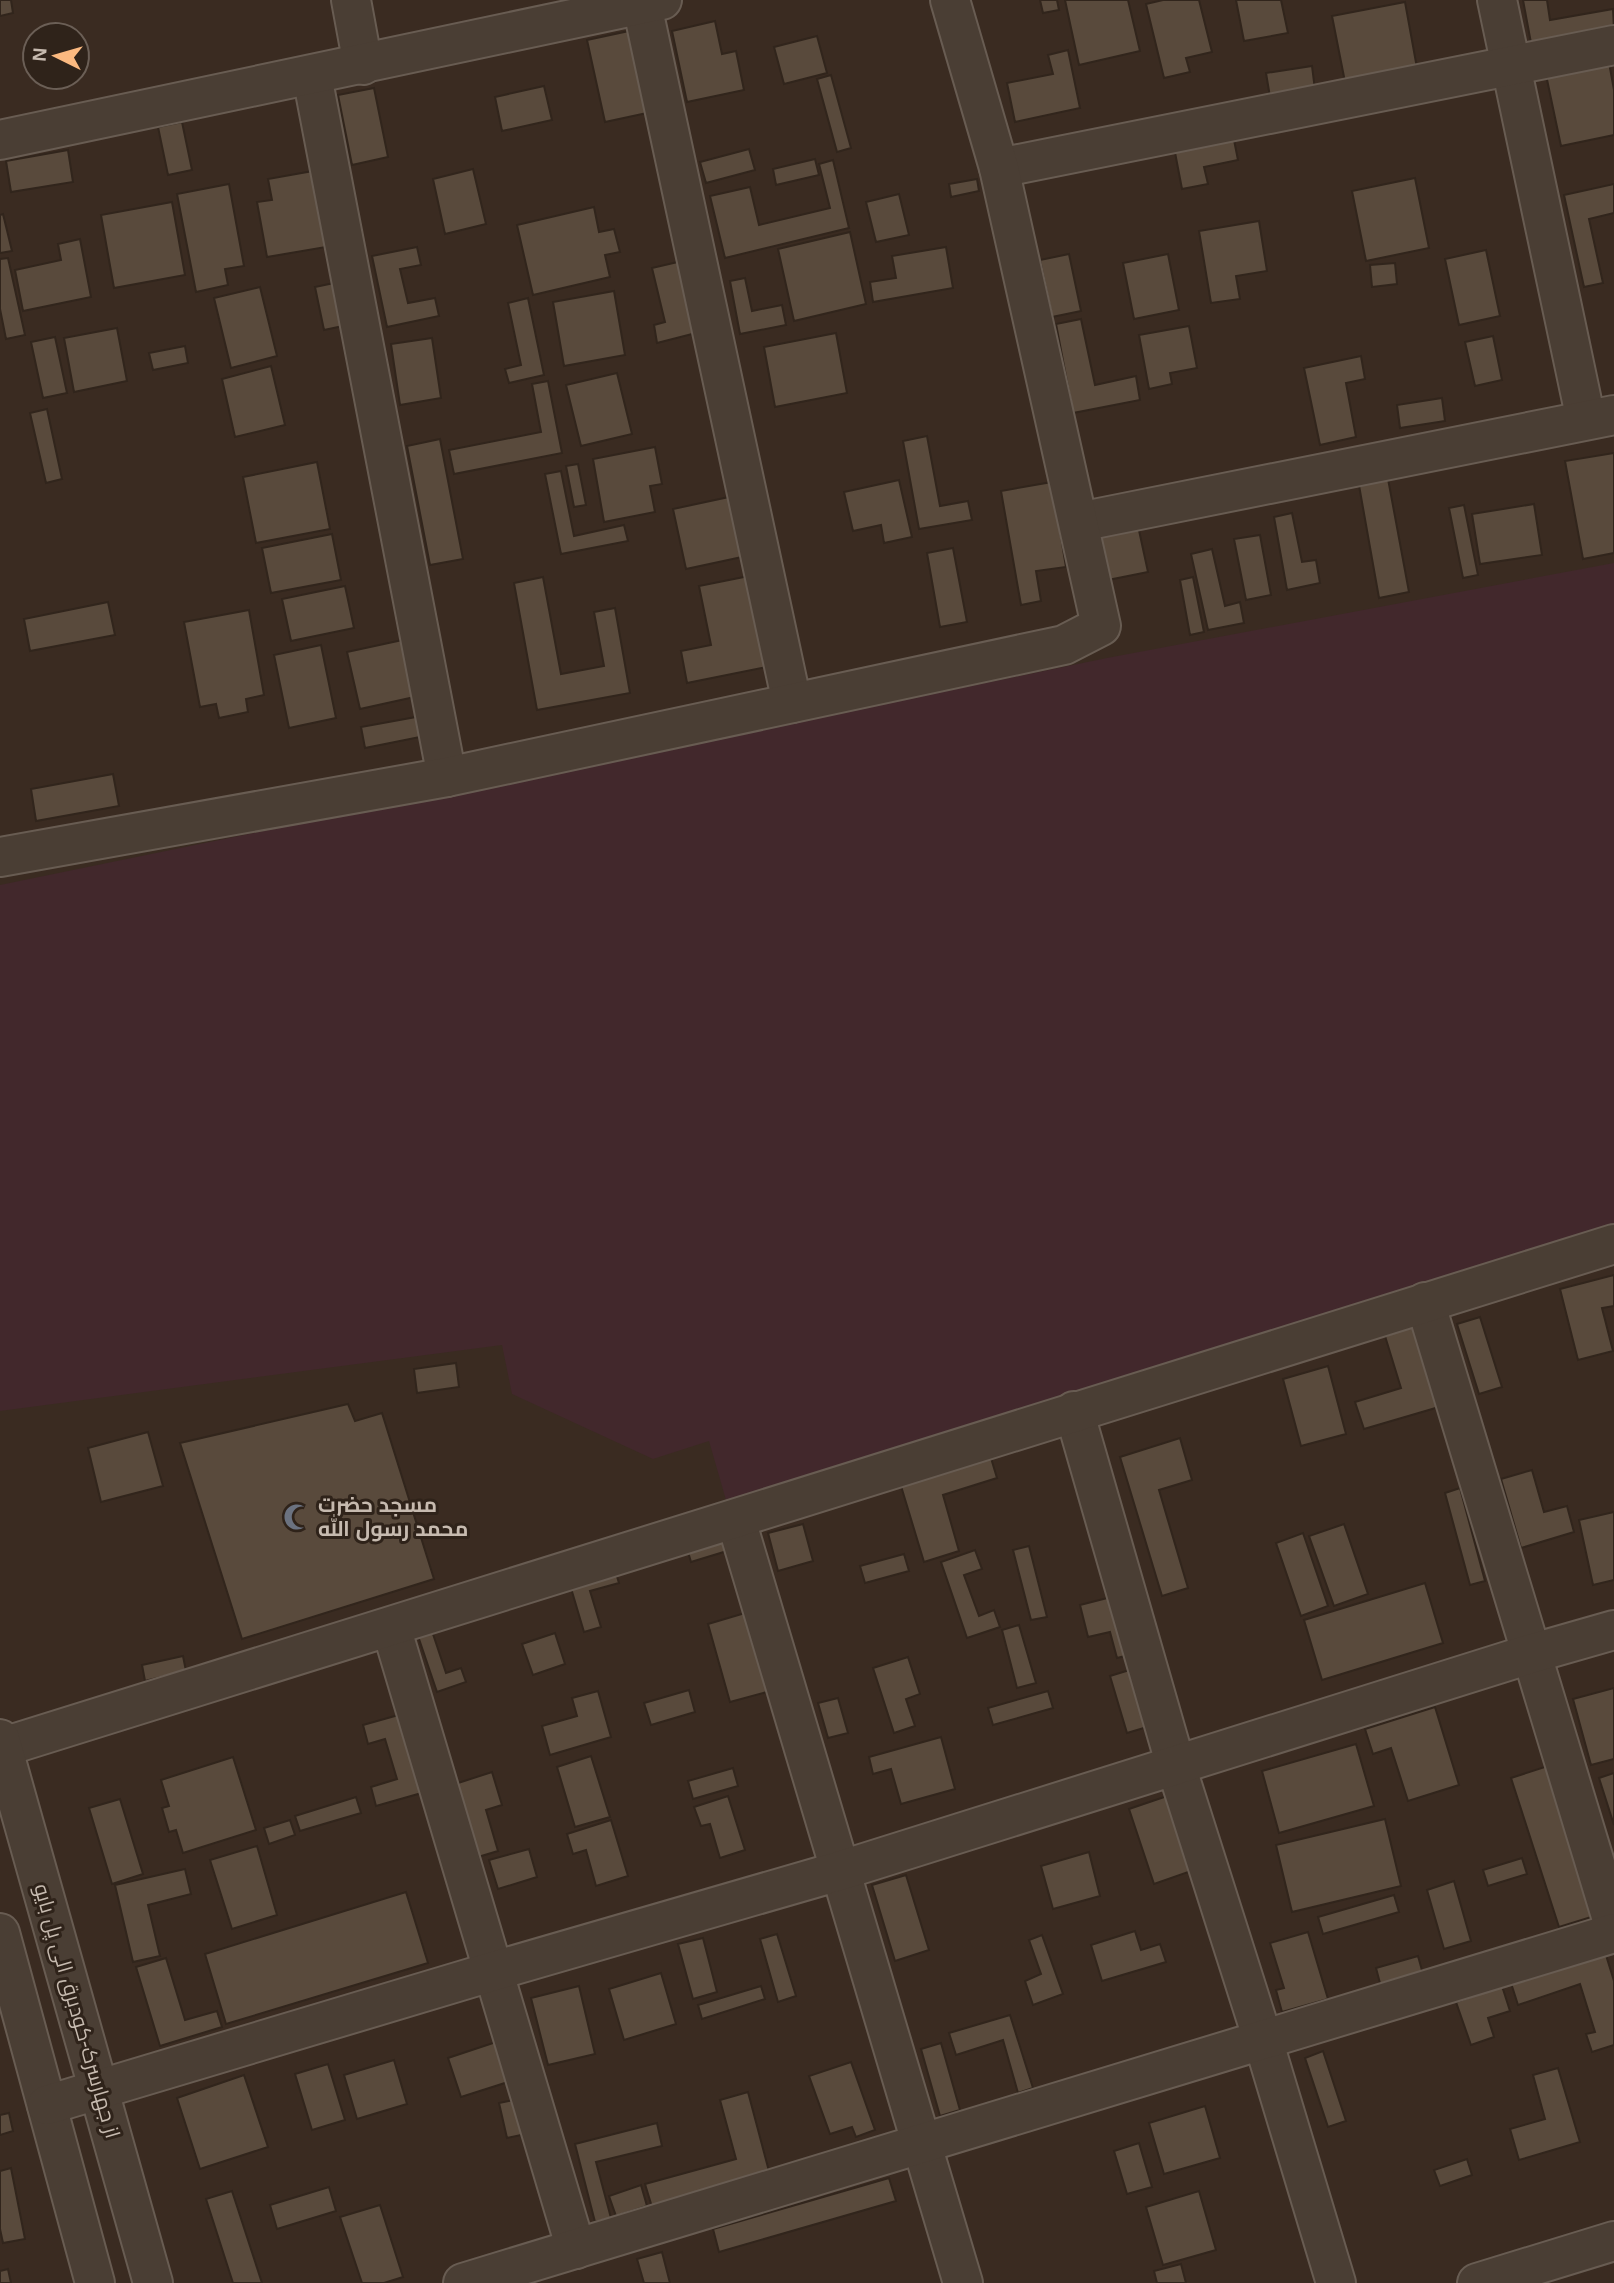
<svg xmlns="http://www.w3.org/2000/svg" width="1614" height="2283" font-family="Helvetica,Cairo,sans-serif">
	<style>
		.green { fill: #42282c }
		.building { fill: #594a3c; stroke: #31251c; stroke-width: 2 }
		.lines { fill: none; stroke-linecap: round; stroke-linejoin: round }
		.minor-casing { stroke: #685c52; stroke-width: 42 }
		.tertiary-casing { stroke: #685c52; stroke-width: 42 }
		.minor { stroke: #4a3e34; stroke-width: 38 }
		.tertiary { stroke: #4a3e34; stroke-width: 38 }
		.labels { text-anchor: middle; stroke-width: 6; stroke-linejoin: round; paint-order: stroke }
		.poi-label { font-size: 21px; font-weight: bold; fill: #c6baaf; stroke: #2f231a; text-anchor: start }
		.street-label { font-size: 21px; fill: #c6baaf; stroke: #2f231a }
	</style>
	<rect width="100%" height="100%" fill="#3a2b21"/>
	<!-- green -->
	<polygon class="green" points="1614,563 1614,1234 728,1507 709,1441 653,1459 512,1394 502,1345 0,1411 0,885 1107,658"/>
	<!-- building -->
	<g class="building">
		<polygon points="0,0 11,0 13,13 0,16"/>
		<polygon points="1040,0 1057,0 1059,10 1043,13"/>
		<polygon points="1065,0 1128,0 1140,51 1079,65"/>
		<polygon points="1163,0 1199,0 1212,52 1186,58 1190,72 1164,78 1146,4"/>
		<polygon points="1236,0 1281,0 1288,33 1244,41"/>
		<polygon points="1523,0 1547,0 1550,20 1613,9 1614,30 1531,43"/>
		<polygon points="1405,2 1417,68 1345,82 1332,16"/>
		<polygon points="715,21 722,54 736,51 744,90 687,102 672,31"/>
		<polygon points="629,31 647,113 605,122 587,40"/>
		<polygon points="817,36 827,73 784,84 774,47"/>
		<polygon points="1068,50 1080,108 1015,122 1007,83 1053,74 1048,55"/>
		<polygon points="1608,57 1614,90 1614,135 1561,146 1545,70"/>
		<polygon points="1312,66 1315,90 1270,97 1266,73"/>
		<polygon points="831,75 851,148 837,152 817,79"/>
		<polygon points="544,86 552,120 502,131 495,97"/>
		<polygon points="374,88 388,157 352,165 338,95"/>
		<polygon points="182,122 192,170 168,175 158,127"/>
		<polygon points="1232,130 1238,160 1204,167 1208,184 1182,189 1173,142"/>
		<polygon points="749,149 755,170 706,183 700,162"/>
		<polygon points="68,150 73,182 11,192 6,161"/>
		<polygon points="815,159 819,175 776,185 773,169"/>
		<polygon points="833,160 849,228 725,258 710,196 750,187 759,225 830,208 819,164"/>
		<polygon points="473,169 486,224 445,234 433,179"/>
		<polygon points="313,171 326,247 267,257 257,202 272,200 268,179"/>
		<polygon points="1415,178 1429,248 1366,261 1352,191"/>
		<polygon points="977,179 979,191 951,197 949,184"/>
		<polygon points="229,184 244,266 225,269 228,285 196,292 177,194"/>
		<polygon points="1614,184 1614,213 1589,219 1603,283 1584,287 1564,195"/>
		<polygon points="899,194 909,235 876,242 866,202"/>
		<polygon points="172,202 185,275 114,288 101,215"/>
		<polygon points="594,207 599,232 614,229 620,252 605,255 610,277 533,295 517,225"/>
		<polygon points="3,214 12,251 0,253 0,215"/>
		<polygon points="1259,221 1267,271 1236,276 1240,299 1211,303 1199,231"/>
		<polygon points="850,232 866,304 794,321 778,249"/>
		<polygon points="80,239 91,297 23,311 15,270 61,260 58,244"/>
		<polygon points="417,247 421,265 400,269 408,303 435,298 439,316 387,327 372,256"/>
		<polygon points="946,247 953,288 873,302 870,282 896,278 892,256"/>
		<polygon points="1486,250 1500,316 1459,325 1445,259"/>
		<polygon points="1069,254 1081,311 1052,317 1040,260"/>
		<polygon points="1168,254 1179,310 1134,319 1123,263"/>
		<polygon points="8,258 25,335 6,339 0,309 0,259"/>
		<polygon points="682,261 700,332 657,343 654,325 665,322 652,268"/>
		<polygon points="1395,263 1397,284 1372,287 1370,265"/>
		<polygon points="745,278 752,311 782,305 786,325 740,334 730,281"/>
		<polygon points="334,283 343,326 324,330 315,287"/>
		<polygon points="260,287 277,356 231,368 214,298"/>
		<polygon points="614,291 625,355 564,366 553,302"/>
		<polygon points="528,298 544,375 509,383 505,369 521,365 508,303"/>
		<polygon points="1081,319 1095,385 1136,376 1140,400 1073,413 1056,324"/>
		<polygon points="1189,326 1197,368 1170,373 1172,384 1149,389 1139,335"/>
		<polygon points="117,328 127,381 74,392 64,338"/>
		<polygon points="836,333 847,393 775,407 764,347"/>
		<polygon points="1493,336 1502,380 1475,386 1465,342"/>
		<polygon points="55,337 67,393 43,398 31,342"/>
		<polygon points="432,338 441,398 400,405 391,344"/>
		<polygon points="185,346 188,363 153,370 149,353"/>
		<polygon points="1361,356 1365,379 1346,383 1356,437 1320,445 1304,368"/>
		<polygon points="271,366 285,425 235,437 222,379"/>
		<polygon points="617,373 632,434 581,446 566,385"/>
		<polygon points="548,381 562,453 454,474 449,450 541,432 532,384"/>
		<polygon points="1442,398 1445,421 1400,428 1397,405"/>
		<polygon points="47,409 62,479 46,483 30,413"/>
		<polygon points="927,436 940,506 968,501 972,520 919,529 903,441"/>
		<polygon points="440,439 463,559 430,565 407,446"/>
		<polygon points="655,447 662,484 650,486 655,512 604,522 593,459"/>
		<polygon points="1614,453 1614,553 1583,559 1565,461"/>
		<polygon points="317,462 330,529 256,543 243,477"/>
		<polygon points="578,464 586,505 574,507 566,466"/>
		<polygon points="1386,468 1409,592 1379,598 1357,474"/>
		<polygon points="561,471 574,536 624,525 628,541 561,554 545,474"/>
		<polygon points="899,480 912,537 884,543 881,525 853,531 844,492"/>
		<polygon points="1052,482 1066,567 1036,571 1041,601 1021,605 1001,491"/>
		<polygon points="729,497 742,557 686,569 673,509"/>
		<polygon points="1534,504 1542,555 1480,564 1472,514"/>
		<polygon points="1464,505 1478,575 1463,578 1449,508"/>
		<polygon points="1292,513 1302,562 1316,560 1320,583 1287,590 1274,517"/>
		<polygon points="1137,521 1148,572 1108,580 1097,529"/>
		<polygon points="332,534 341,580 271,593 262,548"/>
		<polygon points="1260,535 1271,595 1246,600 1234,539"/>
		<polygon points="953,548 967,622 940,627 927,553"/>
		<polygon points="1212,549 1225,606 1240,602 1244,623 1208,630 1191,554"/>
		<polygon points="749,576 767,667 687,683 681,651 711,645 699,586"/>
		<polygon points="543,577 561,674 604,666 594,612 615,608 630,693 537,710 514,583"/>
		<polygon points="1193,577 1204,632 1190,635 1180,580"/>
		<polygon points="345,586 354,628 291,641 282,599"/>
		<polygon points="108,602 115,635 30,651 24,619"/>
		<polygon points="249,610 264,695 246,699 248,712 219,718 216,704 200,707 184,622"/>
		<polygon points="407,639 419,696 360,709 347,652"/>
		<polygon points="321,645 336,718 289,728 274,655"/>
		<polygon points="416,717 420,737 365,748 361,727"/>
		<polygon points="113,774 119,806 36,821 31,789"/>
		<polygon points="1614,1275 1614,1306 1602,1308 1613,1351 1578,1360 1560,1289"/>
		<polygon points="1480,1317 1502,1387 1479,1394 1457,1324"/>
		<polygon points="1414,1326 1439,1407 1364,1429 1355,1402 1401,1388 1385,1336"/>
		<polygon points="456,1363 459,1387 417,1393 414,1369"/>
		<polygon points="1328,1366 1346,1434 1301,1446 1283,1379"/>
		<polygon points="348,1404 355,1421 382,1413 434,1579 242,1639 180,1443"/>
		<polygon points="148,1432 163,1486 101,1502 88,1448"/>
		<polygon points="1180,1438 1192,1480 1159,1490 1188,1588 1162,1596 1120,1457"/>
		<polygon points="991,1458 997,1478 943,1495 959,1551 924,1562 901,1486"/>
		<polygon points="1532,1470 1544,1512 1567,1506 1574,1532 1521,1548 1501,1479"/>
		<polygon points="1460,1488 1485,1581 1470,1585 1445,1493"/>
		<polygon points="1614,1512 1614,1580 1593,1585 1579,1520"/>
		<polygon points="803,1524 813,1561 778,1571 768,1533"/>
		<polygon points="1344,1524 1368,1594 1334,1606 1309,1536"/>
		<polygon points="1303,1533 1328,1606 1301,1616 1276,1543"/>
		<polygon points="722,1534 727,1551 691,1562 686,1545"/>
		<polygon points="1029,1546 1047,1617 1031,1620 1013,1550"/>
		<polygon points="975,1550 982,1569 964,1575 979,1616 994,1610 1000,1627 967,1638 941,1562"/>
		<polygon points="904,1554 909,1571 865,1583 860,1566"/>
		<polygon points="613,1564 619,1583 590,1591 601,1627 584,1632 568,1578"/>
		<polygon points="1425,1583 1443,1643 1322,1680 1304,1620"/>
		<polygon points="1119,1595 1133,1654 1117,1658 1110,1632 1088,1637 1080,1605"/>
		<polygon points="745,1613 767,1692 730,1702 708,1624"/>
		<polygon points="1019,1625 1036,1683 1017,1688 1002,1630"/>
		<polygon points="432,1631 446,1673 461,1668 466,1682 437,1692 418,1636"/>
		<polygon points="555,1633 565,1664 533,1675 522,1644"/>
		<polygon points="183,1656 186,1671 145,1681 142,1665"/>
		<polygon points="908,1657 920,1694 906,1699 915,1726 894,1733 873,1668"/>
		<polygon points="1136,1668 1154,1725 1127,1733 1110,1676"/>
		<polygon points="1614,1688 1614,1759 1591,1765 1573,1699"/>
		<polygon points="689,1690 695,1712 651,1725 644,1703"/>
		<polygon points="598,1691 611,1737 550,1755 542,1726 577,1716 572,1698"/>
		<polygon points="1048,1691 1053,1708 993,1725 988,1708"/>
		<polygon points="838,1698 848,1733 828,1738 818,1703"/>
		<polygon points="1435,1707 1459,1785 1408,1801 1391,1748 1373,1754 1365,1729"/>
		<polygon points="402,1714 425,1792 376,1806 371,1787 397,1779 385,1739 368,1744 363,1725"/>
		<polygon points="941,1737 955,1789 901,1804 891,1769 873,1774 869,1757"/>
		<polygon points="1356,1744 1374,1806 1279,1833 1262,1771"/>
		<polygon points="591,1756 610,1817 575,1827 557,1767"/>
		<polygon points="233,1757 256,1830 183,1853 176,1830 169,1832 162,1808 169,1806 161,1780"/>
		<polygon points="1554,1764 1601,1914 1559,1927 1511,1778"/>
		<polygon points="733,1768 738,1786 693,1799 688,1781"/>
		<polygon points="492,1772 502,1805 486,1810 498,1851 478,1857 455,1784"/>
		<polygon points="1614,1773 1614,1825 1599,1778"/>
		<polygon points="1173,1794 1197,1869 1154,1884 1129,1809"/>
		<polygon points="728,1796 745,1850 720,1858 710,1824 701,1826 694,1807"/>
		<polygon points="356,1797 361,1813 300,1831 295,1816"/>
		<polygon points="120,1799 143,1874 112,1884 89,1808"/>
		<polygon points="1385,1819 1401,1886 1292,1912 1276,1845"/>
		<polygon points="290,1820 295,1835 269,1844 264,1828"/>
		<polygon points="611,1820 628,1876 596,1886 586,1850 573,1854 567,1834"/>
		<polygon points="257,1846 277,1915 232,1929 210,1860"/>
		<polygon points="529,1849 537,1877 498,1889 489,1860"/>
		<polygon points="1089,1852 1100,1896 1053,1909 1041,1866"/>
		<polygon points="1522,1858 1527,1874 1488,1886 1483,1870"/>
		<polygon points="185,1869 191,1894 148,1905 160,1956 133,1962 115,1885"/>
		<polygon points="906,1875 929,1950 895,1961 872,1885"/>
		<polygon points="1454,1881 1471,1941 1444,1949 1427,1890"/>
		<polygon points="406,1892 428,1963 226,2024 205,1954"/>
		<polygon points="1394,1895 1399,1912 1323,1934 1318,1917"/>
		<polygon points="1135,1931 1141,1950 1160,1944 1166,1962 1102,1981 1091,1945"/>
		<polygon points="1308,1932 1328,1999 1282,2012 1276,1990 1284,1988 1270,1943"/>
		<polygon points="777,1934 796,1996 778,2002 760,1939"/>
		<polygon points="1042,1935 1063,1994 1033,2005 1025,1981 1041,1974 1029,1940"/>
		<polygon points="703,1938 717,1992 693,1999 678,1944"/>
		<polygon points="1605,1952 1614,1981 1614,2045 1592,2052 1586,2034 1595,2032 1580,1984 1518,2005 1511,1983"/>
		<polygon points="1418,1956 1423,1974 1381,1987 1376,1968"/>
		<polygon points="166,1958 185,2020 217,2011 222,2027 160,2046 136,1967"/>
		<polygon points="661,1973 676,2024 624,2040 609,1989"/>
		<polygon points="579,1986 595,2054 548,2065 531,1998"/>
		<polygon points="761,1986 765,1999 702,2019 698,2005"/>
		<polygon points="1502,1986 1510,2011 1488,2018 1494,2037 1471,2045 1456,2002"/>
		<polygon points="1010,2015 1033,2088 1018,2093 1003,2040 956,2055 949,2033"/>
		<polygon points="496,2042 508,2082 461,2097 448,2058"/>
		<polygon points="941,2043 960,2110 940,2116 921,2049"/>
		<polygon points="1323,2051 1346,2121 1328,2127 1305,2058"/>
		<polygon points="394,2060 407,2104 357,2119 344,2075"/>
		<polygon points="851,2062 875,2130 856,2137 852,2127 830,2134 809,2076"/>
		<polygon points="328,2064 345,2120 312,2130 295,2074"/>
		<polygon points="1558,2068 1580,2142 1519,2160 1510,2129 1545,2119 1533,2075"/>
		<polygon points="244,2075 268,2147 200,2169 177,2098"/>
		<polygon points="748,2092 770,2175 652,2207 645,2184 736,2159 720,2100"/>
		<polygon points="518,2099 526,2134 507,2138 499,2103"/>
		<polygon points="1205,2106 1220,2158 1164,2174 1149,2123"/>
		<polygon points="9,2113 13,2131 0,2135 0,2115"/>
		<polygon points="657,2123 662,2146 596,2162 611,2218 595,2222 575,2144"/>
		<polygon points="1139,2143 1152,2187 1127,2194 1114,2151"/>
		<polygon points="1467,2159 1472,2175 1440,2186 1434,2170"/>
		<polygon points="11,2168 25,2239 3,2243 0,2229 0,2171"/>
		<polygon points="889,2178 896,2201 719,2252 713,2229"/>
		<polygon points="641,2185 647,2206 616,2216 609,2196"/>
		<polygon points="329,2187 336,2211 277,2229 270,2205"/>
		<polygon points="232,2191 262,2283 233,2283 206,2199"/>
		<polygon points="1199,2191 1216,2250 1163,2265 1146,2207"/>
		<polygon points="380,2205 403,2277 384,2283 362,2283 340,2217"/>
		<polygon points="662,2252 670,2283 644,2283 637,2259"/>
		<polygon points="1181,2264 1186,2283 1157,2283 1154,2271"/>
		<polygon points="8,2269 11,2283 0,2283 0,2271"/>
	</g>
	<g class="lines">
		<!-- minor casing -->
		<g class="minor-casing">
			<g id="minor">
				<polyline points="351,0 363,65"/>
				<polyline points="1497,0 1586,420"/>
				<polyline points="642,5 792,703"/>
				<polyline points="312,76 447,777"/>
				<polyline points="999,168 1614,45"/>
				<polyline points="1079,522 1614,415"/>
				<polyline points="0,857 447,777 1064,645 1101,626 999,168 950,0"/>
				<polyline points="1425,1302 1614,1926"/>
				<polyline points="1074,1411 1176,1766 1263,2040 1336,2283"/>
				<polyline points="736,1520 963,2283"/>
				<polyline points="391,1627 576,2249"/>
				<polyline points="0,1748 1614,1244"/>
				<polyline points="463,2283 1614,1933"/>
				<polyline points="1477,2283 1614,2241"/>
			</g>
		</g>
		<!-- tertiary casing -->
		<g class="tertiary-casing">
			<g id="tertiary">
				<polyline points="0,140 662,0"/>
				<polyline points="0,1739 153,2283"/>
				<polyline points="0,1933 95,2283"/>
				<polyline points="47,2105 494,1971 839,1871 1530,1654 1614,1630"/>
			</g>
		</g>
		<!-- minor -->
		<use href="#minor" class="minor"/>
		<!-- tertiary -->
		<use href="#tertiary" class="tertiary"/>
	</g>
	<!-- icons -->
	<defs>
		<g id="mosque-bare" transform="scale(2.1)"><path d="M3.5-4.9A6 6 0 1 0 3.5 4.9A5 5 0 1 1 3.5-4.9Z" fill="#6b7280" stroke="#2f231a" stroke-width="2.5" paint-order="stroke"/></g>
	</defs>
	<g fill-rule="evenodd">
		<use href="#mosque-bare" x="297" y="1517"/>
	</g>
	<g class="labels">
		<!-- poi labels -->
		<g class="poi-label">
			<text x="318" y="1512">مسجد حضرت<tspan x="318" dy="24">محمد رسول الله</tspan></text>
		</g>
		<!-- street labels -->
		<g class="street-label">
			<text transform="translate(77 2011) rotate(74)" y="7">از جهارسرک-کودبرق الی پل بایو</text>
		</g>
	</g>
	<!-- north arrow -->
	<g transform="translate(56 56) rotate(275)"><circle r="33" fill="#2f231a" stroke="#6b5f56" stroke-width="2"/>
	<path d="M0-5L12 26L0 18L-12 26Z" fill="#fbb980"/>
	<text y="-10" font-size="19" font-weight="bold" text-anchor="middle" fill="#c6baaf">N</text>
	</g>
</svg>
